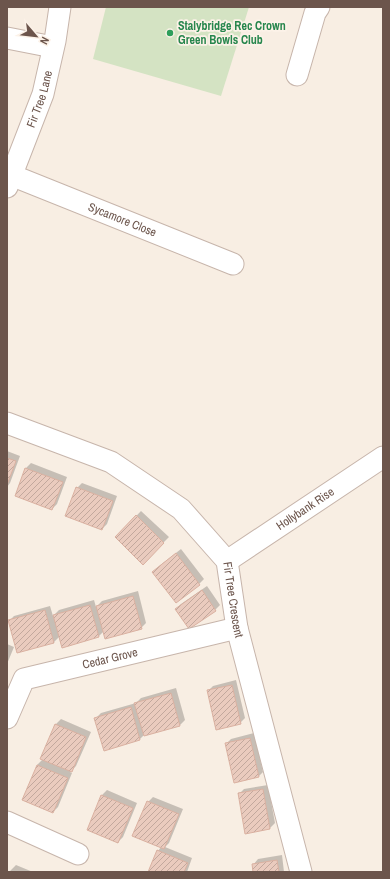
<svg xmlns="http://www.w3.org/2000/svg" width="390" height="879" viewBox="0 0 390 879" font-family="'Archivo Narrow',sans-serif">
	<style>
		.pitch { fill: #d4e3c3 }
		.shadow { fill: #0003 }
		.building { fill: url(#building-hatch); stroke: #dab1a1 }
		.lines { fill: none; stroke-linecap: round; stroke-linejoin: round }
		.minor-casing { stroke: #c7b5ab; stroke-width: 23 }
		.minor { stroke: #fff; stroke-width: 21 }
		.leisure-dot { fill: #2e9e5b; stroke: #fcf2e8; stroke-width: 1.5 }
		.labels { text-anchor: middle; stroke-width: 3.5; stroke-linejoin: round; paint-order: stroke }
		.leisure-label { font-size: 12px; font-weight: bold; fill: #27864d; stroke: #fcf2e8; text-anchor: start }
		.street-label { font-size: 12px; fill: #6c554c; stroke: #fcf2e8 }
	</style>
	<defs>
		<pattern id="building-hatch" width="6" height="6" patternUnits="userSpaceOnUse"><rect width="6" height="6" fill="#eacbbe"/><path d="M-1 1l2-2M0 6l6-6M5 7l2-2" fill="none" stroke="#c2a89d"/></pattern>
	</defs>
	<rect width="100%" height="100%" fill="#f8eee3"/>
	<path class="pitch" d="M106 7H249L221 96 93 59Z"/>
	<path class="shadow" d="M7 451 20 456 10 483 7 487Z
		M31 463 67 477 57 504 52 509 16 496 26 468Z
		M82 483 117 496 107 524 102 529 77 488Z
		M141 511 169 537 143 563 116 537Z
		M181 549 204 579 199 584 176 602 153 572 158 567Z
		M207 586 220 605 215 610 176 609 181 604Z
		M138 591 146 623 141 628 104 631 98 637 60 636 54 642 18 652 9 621 14 616 50 606 53 616 59 610 94 600 96 607 102 601Z
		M7 644 14 647 7 664Z
		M236 680 245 718 240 723 208 691 213 686Z
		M176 688 185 720 180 725 144 735 140 739 104 749 96 718 101 713 136 703 141 698Z
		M61 719 91 732 76 766 70 772 72 773 58 807 53 812 37 765 43 759H42L56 724Z
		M254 733 263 772 258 777 226 744 231 739Z
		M268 785 275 823 270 828 239 794 244 789Z
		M107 790 137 803 123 837 118 842 88 830 102 795Z
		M153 797 183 809 169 843 165 847 192 858 187 872H149L158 851 161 847 148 802Z
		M282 855 284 872H254L253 865 258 859Z
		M16 865 33 872H9Z"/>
	<path class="building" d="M7 458 16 461 7 485Z
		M25 468 63 482 52 510 15 496Z
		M76 487 113 501 102 530 65 516Z
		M136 515 164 543 143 565 115 537Z
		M176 553 200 585 176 603 152 572Z
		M202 590 216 611 189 629 175 609Z
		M133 596 142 629 105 639 96 606Z
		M90 605 99 637 62 648 53 615Z
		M45 610 54 643 17 653 8 620Z
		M232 685 241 724 216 730 207 690Z
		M171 693 180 726 144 736 134 703Z
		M131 707 140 740 104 751 94 718Z
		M55 724 86 737 72 772 40 759Z
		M250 738 259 777 234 783 225 743Z
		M37 765 68 778 53 813 22 800Z
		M263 789 270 829 245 834 238 793Z
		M101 795 133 808 118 843 87 830Z
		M147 801 179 814 164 849 132 836Z
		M157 850 188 863 184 872H148Z
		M277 860 279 872H253L252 864Z"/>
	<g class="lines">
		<g class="minor-casing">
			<g id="minor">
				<path d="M7 38 53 47"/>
				<path d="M297 75 315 13 319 7"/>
				<path id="s1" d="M11 175 233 264"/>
				<path id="s2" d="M7 187 43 94 55 41 60 7"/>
				<path id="s3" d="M7 423 111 462 181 509 227 561 237 628 301 872"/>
				<path id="s4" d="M227 561 383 457"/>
				<path id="s5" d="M7 718 24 679 237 628"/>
				<path d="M7 822 78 854"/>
			</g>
		</g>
		<use href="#minor" class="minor"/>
	</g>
	<circle class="leisure-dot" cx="170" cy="33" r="4"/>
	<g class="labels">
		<g class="leisure-label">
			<text x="178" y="30">Stalybridge Rec Crown<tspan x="178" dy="14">Green Bowls Club</tspan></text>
		</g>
		<g class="street-label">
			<text dy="4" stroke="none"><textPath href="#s2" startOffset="94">Fir Tree Lane</textPath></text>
			<text dy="4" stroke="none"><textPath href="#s1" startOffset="120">Sycamore Close</textPath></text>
			<text dy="4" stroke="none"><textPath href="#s4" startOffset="94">Hollybank Rise</textPath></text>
			<text dy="4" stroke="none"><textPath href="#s3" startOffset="304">Fir Tree Crescent</textPath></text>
			<text dy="4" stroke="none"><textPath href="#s5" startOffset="131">Cedar Grove</textPath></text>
		</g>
	</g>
	<rect width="390" height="879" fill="none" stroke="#6c554c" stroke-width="16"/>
	<g transform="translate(36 36) rotate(118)" stroke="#fcf2e8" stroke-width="3" paint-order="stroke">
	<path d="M0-3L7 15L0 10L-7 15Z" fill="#6c554c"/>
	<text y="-6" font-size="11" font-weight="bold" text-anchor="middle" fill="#6c554c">N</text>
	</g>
</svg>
